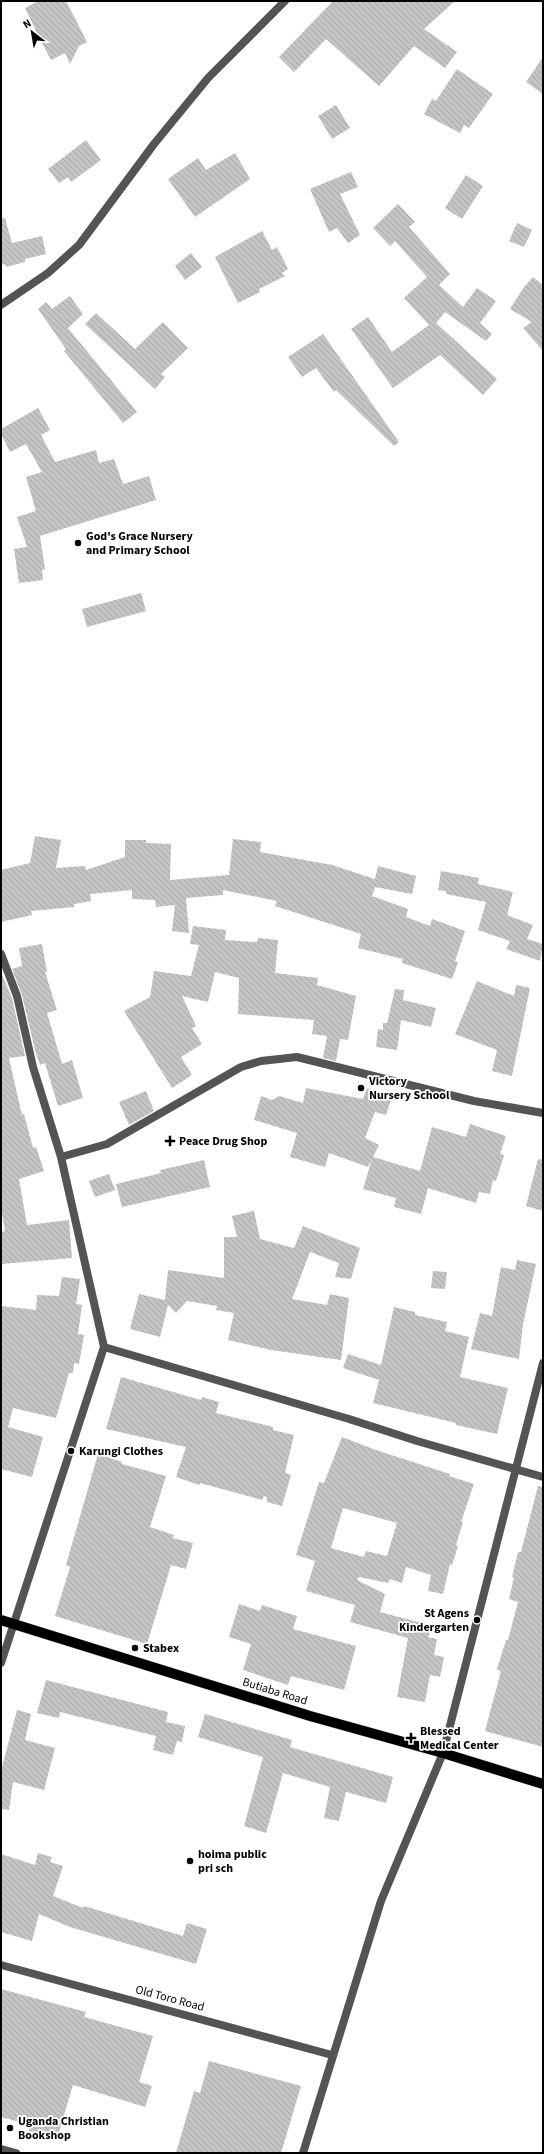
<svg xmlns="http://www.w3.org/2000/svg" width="544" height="2154" viewBox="0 0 544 2154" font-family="'Source Sans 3',sans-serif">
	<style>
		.building { fill: url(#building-back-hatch); fill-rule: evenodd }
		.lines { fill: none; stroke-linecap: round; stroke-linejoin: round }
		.primary-casing { stroke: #dbdbdb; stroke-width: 11 }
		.minor { stroke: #545454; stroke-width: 8 }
		.tertiary { stroke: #545454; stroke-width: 8 }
		.primary { stroke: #000; stroke-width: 10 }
		.poi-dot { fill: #000; stroke: #fff; stroke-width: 1.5 }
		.labels { text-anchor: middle; stroke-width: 3.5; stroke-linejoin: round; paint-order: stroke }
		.poi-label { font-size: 12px; font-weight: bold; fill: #000; stroke: #fff; text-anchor: start }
		.street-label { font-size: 12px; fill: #000; stroke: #fff }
	</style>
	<defs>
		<pattern id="building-back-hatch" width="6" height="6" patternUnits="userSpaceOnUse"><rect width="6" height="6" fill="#c4c4c4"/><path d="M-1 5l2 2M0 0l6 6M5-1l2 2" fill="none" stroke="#a7a7a7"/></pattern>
	</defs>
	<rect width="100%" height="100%" fill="#fff"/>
	<path class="building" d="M38 1H66L87 42 79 46 70 64 65 53 51 60 39 37 25 8Z
		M333 1H455L424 29 457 52 445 68 414 46 379 86 326 39 294 72 279 57Z
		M543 57V94L526 82Z
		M457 69 493 94 469 128 464 125 460 133 424 114 432 99 436 101Z
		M336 105 350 128 332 139 318 116Z
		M86 140 101 160 71 182 68 177 59 183 48 169Z
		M235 153 250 179 195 217 168 179 198 158 206 170Z
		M351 172 358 187 340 194 360 235 348 243 337 228 329 232 310 189Z
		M466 175 483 186 462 219 445 208Z
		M398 204 415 222 409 227 450 274 439 285 463 307 477 288 496 301 480 323 492 334 486 341 445 312 436 323 497 379 483 395 440 355 393 388 351 329 368 317 392 352 429 325 404 298 427 277 395 241 390 246 373 228Z
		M5 218 12 243 42 236 46 254 25 259V262L6 267 5 264 1 265V219Z
		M517 223 532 230 524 247 509 241Z
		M262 231 272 250 277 247 288 269 282 273 285 276 259 289 260 292 238 303 215 257Z
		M191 253 202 267 185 280 175 266Z
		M533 277 543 285V351L523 328 532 322 510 309 524 287Z
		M70 296 83 314 68 328 137 412 123 423 64 351 66 349 38 309 46 302 52 309Z
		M96 313 135 349 163 322 188 348 161 374 165 377 155 389 85 324Z
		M323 334 399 442 394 446 336 390 334 392 316 368 302 377 288 357Z
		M38 408 50 430 41 435 55 462 96 450 99 463 114 459 123 484 149 476 156 500 40 536 45 569 42 570 43 580 19 583 14 549 27 547 17 517 36 511 26 477 42 472 26 444 10 452 1 434V429Z
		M141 593 146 611 87 627 82 609Z
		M35 836 61 840 56 868 85 866 86 870 125 857V840H146V843L171 844 170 880 229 875 233 839 261 842 260 852 332 865 375 879 378 866 416 876 412 894 375 887 372 896 408 909 406 917 430 926 432 919 465 931 455 961 458 962 452 979 402 963 403 959 358 948 361 934 275 906 277 901 223 890V895L186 898 189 933 172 931 175 905 156 907 155 900 132 899V890L90 894 91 901 74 904V907L31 911 32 915 1 922V870L30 863Z
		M441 871 479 878 478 884 513 892 507 915 533 925 527 939 543 944 540 961 506 949 510 941 478 930 486 902 446 894V891L438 890Z
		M193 926 226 930 225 940 257 942 258 938 278 940 275 973 318 978 317 985 356 996 348 1040 340 1039 336 1061 323 1058 327 1036 312 1034 314 1020 238 1014 239 978 215 972 208 1002 182 996 196 1026 192 1028 202 1044 181 1057 192 1075 172 1088 124 1011 150 997 154 971 191 976 199 945 190 944Z
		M42 944 47 972H45L57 1010 47 1013 62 1064 72 1060 83 1098 58 1106 45 1063 40 1065 36 1054 22 995 12 969 22 966 19 948Z
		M1 972 12 998 25 1056 9 1058 18 1098 22 1115 24 1114 33 1148 36 1147 44 1171 19 1179 27 1225 69 1220 72 1258 1 1264V1232L5 1231 1 1207Z
		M477 981 514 996 516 985 530 988 512 1076 492 1071 497 1050 455 1034Z
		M395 989 404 990 403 1000 436 1008 431 1027 401 1020 397 1050 376 1047 378 1029 383 1030V1023H387Z
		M306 1088 363 1099 367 1088 392 1097 386 1115 375 1112 365 1138 379 1145 373 1157 420 1171 432 1127 466 1137 470 1124 506 1136 500 1154 504 1155 496 1181 493 1180 490 1194 479 1192 476 1203 428 1188 421 1214 394 1207 396 1198 363 1189 372 1159 368 1167 329 1153 325 1167 290 1157 297 1133 254 1120 261 1096 272 1100 279 1096 303 1103Z
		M146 1091 154 1111 129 1125 119 1102Z
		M538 1159 543 1160V1211L526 1206Z
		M204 1160 210 1187 122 1207 116 1184 161 1173 160 1170Z
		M109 1174 115 1190 95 1197 89 1181Z
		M254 1211 260 1239 294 1248 303 1226 360 1248 351 1279 335 1277 339 1263 310 1252 292 1299 327 1305 330 1294 349 1298 341 1360 271 1350 228 1340 234 1313 216 1310 217 1306 187 1301 176 1313 168 1305 160 1337 130 1329 139 1294 165 1300 168 1270 224 1278V1237H237L232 1216Z
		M517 1260 536 1264 523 1324 519 1359 471 1349 480 1313 492 1316 501 1267 515 1270Z
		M433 1271 447 1272 445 1289 431 1288Z
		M62 1277 80 1279 76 1304 82 1305 78 1334 84 1335 79 1364 74 1363 73 1373H69L56 1418 13 1408 8 1427 43 1437 32 1477 1 1469V1306L36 1310 37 1295 59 1296Z
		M394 1307 415 1312V1315L447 1322 445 1331 469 1337 460 1377 508 1388 497 1434 456 1425V1423L373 1403 379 1380 343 1368 348 1354 381 1365Z
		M121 1377 201 1400 202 1397 219 1402 216 1413 273 1427V1430L294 1435 285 1473 291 1475 282 1506 267 1502V1497L264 1496 262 1500 200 1483 199 1485 176 1477 186 1447 106 1429Z
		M342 1437 376 1450 450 1474 449 1476 474 1484 461 1522H463L456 1545 458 1546 452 1565 450 1564 443 1594 428 1591 431 1575 406 1567 402 1583 390 1579 388 1583 359 1577 357 1580 385 1594 380 1612 433 1626 428 1637 437 1639 434 1655 444 1657 440 1677 430 1675 425 1702 397 1697 408 1638 350 1622 355 1605 306 1591 315 1561 296 1555 319 1482 324 1483ZM343 1508 397 1523 387 1556 366 1551 364 1557 331 1548Z
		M98 1454 122 1462V1464L166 1476 150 1527 174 1535 173 1538 193 1543 186 1569 171 1565 147 1644 55 1616 70 1567 66 1565Z
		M538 1486 543 1487V1747L485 1731 501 1671 497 1669 506 1640H508L518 1602 509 1599 514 1577H512L518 1552H521Z
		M239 1604 260 1611 262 1605 297 1616 293 1629 356 1646 344 1690 291 1676 288 1685 243 1670 251 1644 229 1637Z
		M46 1680 168 1712 166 1722 185 1726 182 1742 177 1741 173 1755 153 1750 156 1736 60 1712 59 1718 37 1713Z
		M17 1710 31 1714 25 1740 55 1748 44 1790 13 1782 9 1810 1 1809V1771Z
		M205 1714 292 1740 290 1747 393 1777 386 1803 346 1792 339 1821 324 1818 330 1787 283 1773 266 1833 244 1826 263 1757 198 1737Z
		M38 1853 52 1857 50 1862 63 1866 53 1896 83 1908 84 1906 183 1936 187 1923 207 1929 196 1964 70 1927 39 1914 32 1941 1 1932V1854L35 1865Z
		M1 1989 86 2012 84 2017 153 2036 139 2082 152 2086 145 2107 73 2085 57 2139 29 2131 31 2125 1 2117Z
		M209 2061 301 2086 281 2153H176L194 2091 200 2093Z"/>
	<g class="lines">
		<g class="primary-casing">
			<path id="primary" d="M1 1620 310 1716 443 1753 543 1784"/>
		</g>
		<path class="minor" d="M1 305 48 273 79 245 154 144 208 78 285 1
			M1 954 17 996 33 1067 61 1157 104 1347 1 1663
			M61 1157 107 1144 241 1067 261 1061 297 1057 474 1101 543 1113
			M104 1347 349 1419 417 1441 543 1477
			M1 1965 332 2055
			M303 2153 381 1901 443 1753 543 1363"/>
		<path class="tertiary" d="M1 2149 16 2153"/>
		<use href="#primary" class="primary"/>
	</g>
	<g class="poi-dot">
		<circle cx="78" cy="543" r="4"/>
		<circle cx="361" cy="1088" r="4"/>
		<path d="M168 1135h4v4h4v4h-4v4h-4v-4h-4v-4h4z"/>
		<circle cx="71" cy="1451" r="4"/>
		<circle cx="477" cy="1620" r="4"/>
		<circle cx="135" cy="1648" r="4"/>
		<path d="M409 1732h4v4h4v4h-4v4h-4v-4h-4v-4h4z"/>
		<circle cx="190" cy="1861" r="4"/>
		<circle cx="10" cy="2128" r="4"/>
	</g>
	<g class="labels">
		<g class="poi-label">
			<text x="86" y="540">God's Grace Nursery<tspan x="86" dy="14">and Primary School</tspan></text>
			<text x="369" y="1085">Victory<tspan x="369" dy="14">Nursery School</tspan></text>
			<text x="179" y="1145">Peace Drug Shop</text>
			<text x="79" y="1455">Karungi Clothes</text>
			<text x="469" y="1617" text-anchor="end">St Agens<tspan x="469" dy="14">Kindergarten</tspan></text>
			<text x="143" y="1652">Stabex</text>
			<text x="420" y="1735">Blessed<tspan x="420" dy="14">Medical Center</tspan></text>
			<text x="198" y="1858">hoima public<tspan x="198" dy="14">pri sch</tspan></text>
			<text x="18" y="2125">Uganda Christian<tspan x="18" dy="14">Bookshop</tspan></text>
		</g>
		<g class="street-label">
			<text transform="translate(275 1691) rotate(17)" y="4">Butiaba Road</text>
			<text transform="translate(170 1998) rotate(15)" y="4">Old Toro Road</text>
		</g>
	</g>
	<rect width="544" height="2154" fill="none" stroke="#000000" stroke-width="4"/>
	<g transform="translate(32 32) rotate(329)" stroke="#ffffff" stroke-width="3" paint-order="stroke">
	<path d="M0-3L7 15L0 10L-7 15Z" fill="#000000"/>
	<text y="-6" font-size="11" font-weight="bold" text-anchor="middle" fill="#000000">N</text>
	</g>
</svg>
